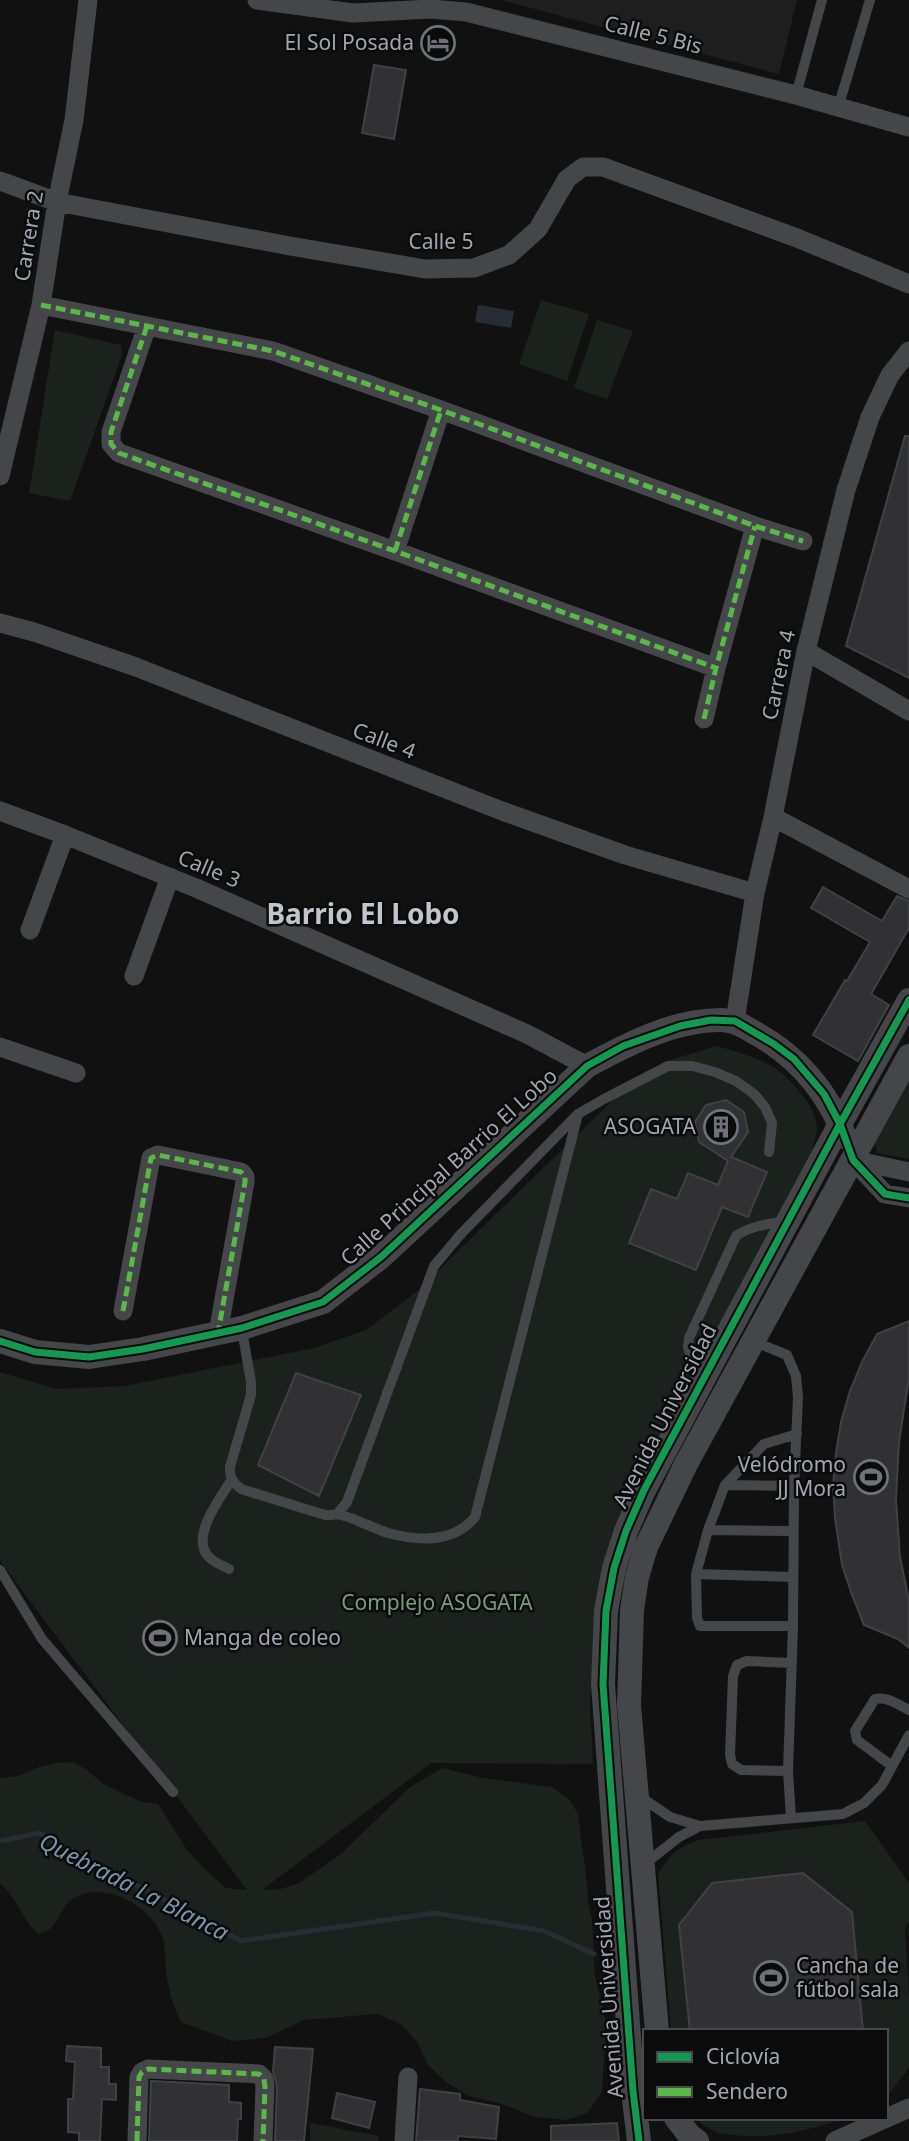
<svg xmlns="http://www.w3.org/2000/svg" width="909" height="2141" viewBox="0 0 909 2141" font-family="'Noto Sans',sans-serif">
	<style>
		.built { fill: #1e1e1f }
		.green { fill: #1b211c; fill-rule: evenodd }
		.water { fill: #272d34 }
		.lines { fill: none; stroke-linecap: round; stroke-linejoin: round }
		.stream { stroke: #272d34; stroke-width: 5 }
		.building { fill: #313133; stroke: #404144; stroke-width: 2 }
		.service { stroke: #454649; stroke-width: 10 }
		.minor { stroke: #454649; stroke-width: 19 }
		.tertiary { stroke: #454649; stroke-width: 24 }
		.quiet { stroke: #58b947; stroke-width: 5; stroke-dasharray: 10 5; stroke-linecap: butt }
		.cycleway-casing { stroke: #0b0b0c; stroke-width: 11 }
		.cycleway { stroke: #139951; stroke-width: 7 }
		.labels { text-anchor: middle; stroke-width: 5; stroke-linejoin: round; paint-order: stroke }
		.street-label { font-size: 21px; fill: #a2a6b2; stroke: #0b0b0c }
		.poi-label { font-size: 21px; fill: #a2a6b2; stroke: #0b0b0c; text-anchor: end }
		.park-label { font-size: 21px; fill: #799d7c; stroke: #0b0b0c }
		.water-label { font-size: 23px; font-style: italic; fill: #7994ad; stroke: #0b0b0c }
		.district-label { font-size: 28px; font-weight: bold; fill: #c2c5ce; stroke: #0b0b0c }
	</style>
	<rect width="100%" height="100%" fill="#111"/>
	<path class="built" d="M500 0H797L779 74Z"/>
	<path class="green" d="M541 300 589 314 567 381 519 364Z
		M597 320 633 331 607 399 574 388Z
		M55 330 121 345 122 355 70 501 29 493Z
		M717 1046C737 1052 761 1058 778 1070 792 1080 818 1110 817 1128 816 1149 802 1170 792 1188L595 1619 590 1704 593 1764 431 1763 262 1890 281 1889 299 1883 341 1854 409 1788 442 1768 483 1778 552 1787 570 1800 578 1814 587 1884 588 1903 592 1919 595 1975 606 2024 602 2092 587 2113 567 2120 535 2117 502 2104 469 2096 447 2083 428 2065 417 2042 402 2025 378 2014 304 2020 266 2038 232 2041 181 2022C173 2005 168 1990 166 1971 165 1960 166 1944 161 1934 148 1905 106 1881 76 1897 63 1903 61 1917 53 1926 50 1930 44 1932 39 1934 22 1921 18 1898 0 1884V1778L18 1776 39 1767 58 1763 74 1762 87 1770 103 1784 142 1802 158 1804 187 1850 208 1872 226 1888 247 1890 0 1561V1372L56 1389 124 1386 314 1348 366 1330 415 1293 616 1097 670 1060ZM726 1101 744 1112 748 1132 737 1149 717 1153 699 1142 695 1122 706 1105ZM767 1172 748 1217 722 1207 696 1270 629 1243 651 1189 677 1199 688 1173 718 1185ZM296 1373 361 1395 319 1496 259 1464Z
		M909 1076V1159L877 1153 874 1139Z
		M865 1821 909 1883V1921L905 1930 909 1996V2068L886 2097V2031H671L658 1874C671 1854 675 1848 699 1840Z
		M696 2118H845C803 2133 763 2141 719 2133 710 2129 702 2126 696 2118Z
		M310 2123 379 2136 378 2141H310Z"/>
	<path class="water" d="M478 305 514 311 511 328 475 322Z"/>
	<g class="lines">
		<path class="stream" d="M0 1841 39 1833 241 1941 435 1913 544 1931 594 1954"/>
	</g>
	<path class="building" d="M374 65 406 70 394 139 362 133Z
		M905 436H909V678L846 646Z
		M823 887 882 921 897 896 909 901V928L871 994 889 1005 858 1061 813 1035 845 980 847 981 870 942 811 908Z
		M726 1100 744 1112 748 1132 731 1157 767 1172 748 1217 722 1207 696 1270 629 1243 651 1189 677 1199 688 1173 718 1185 728 1161 699 1142 695 1122 706 1105Z
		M909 1321V1378L899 1442 896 1499 900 1557 909 1601V1648L898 1639 864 1625 852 1595 842 1565 835 1518 833 1485 836 1453 841 1422 850 1391 862 1362 877 1334Z
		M296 1373 361 1395 319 1496 258 1465Z
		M803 1873 852 1912 863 2031H690L679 1925 712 1883Z
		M67 2046 101 2048V2067H109V2084H116V2100L102 2099 100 2141H79V2133L68 2132V2099H73L75 2062 66 2061Z
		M275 2047 313 2049 304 2141H275L277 2087 273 2071Z
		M151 2081 229 2085V2102L241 2103V2119H238L237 2141H149Z
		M420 2089 460 2094V2100L499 2107 496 2139 458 2136V2141H416Z
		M337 2093 375 2102 369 2128 332 2118Z
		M617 2123 619 2141H551V2126Z"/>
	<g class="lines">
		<path class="service" d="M796 95 822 0
			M838 108 870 0
			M242 1330 251 1382V1395L230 1467C229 1477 233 1483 241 1489L325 1515C331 1516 336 1513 341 1515 357 1519 372 1528 388 1533 418 1541 454 1543 475 1517L578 1114
			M755 1342 787 1355 796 1376 798 1397 794 1486 793 1626 788 1771 791 1818
			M697 1383 688 1346 689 1338 736 1236C751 1226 766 1224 783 1222
			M725 1485 794 1486
			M338 1513 347 1502 434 1266 460 1235 578 1114 604 1099 668 1066H692L715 1072 736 1081 754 1094 765 1107 772 1123 769 1152
			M708 1530 793 1531
			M229 1569C223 1566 215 1563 210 1558 188 1539 221 1497 232 1479
			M0 1570 42 1639 173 1792
			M696 1574 793 1577
			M793 1626H700L697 1618 696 1574 708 1530 725 1485 764 1444 797 1434
			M892 1766 857 1740 855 1731 875 1699C887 1696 899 1705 909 1710
			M788 1771 741 1770 732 1764 730 1755 733 1676 737 1665 747 1661 792 1663
			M642 1798 670 1817 700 1826 843 1814 864 1803 882 1785 909 1735
			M646 1863 679 1837 700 1826"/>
		<path class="minor" d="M257 0 353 13 431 9 466 12 796 95 909 127
			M0 181 57 202 290 246 425 269 474 268 509 255 538 229 567 179 583 167H603L797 238 909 284
			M41 305 273 351 441 410 755 526 803 541
			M147 326 111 432V444L119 453 395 551 716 668
			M0 476 41 305 57 202 74 120 88 0
			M395 551 441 410
			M0 623 34 632 136 667 502 811 625 855 755 893
			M806 651 909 711
			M704 719 716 668 755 526
			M0 811 65 835 196 888 527 1034 587 1066
			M773 817 909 889
			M30 930 65 835
			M134 976 170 877
			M735 1021 755 893 773 817 806 651 846 490 870 417 890 375 909 351
			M0 1047 76 1073
			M853 1160 885 1194 909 1198
			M853 1160 909 1172
			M123 1311 151 1158 158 1155 241 1172 245 1177V1182L218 1333
			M137 2141 139 2077 142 2072 148 2069 259 2074 264 2079 265 2087 263 2141
			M404 2141 408 2077
			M835 2141 909 2108"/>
		<path class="tertiary" d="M0 1341 35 1352 89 1357 143 1349 242 1328 323 1302 381 1257 587 1066C628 1044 675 1019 723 1020 736 1021 745 1027 757 1034 798 1057 828 1093 845 1137
			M657 2031 629 1705 632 1610 637 1577 646 1547 686 1464 909 1056
			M676 2118 690 2136 697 2141
			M639 2141 633 2091 603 1684 606 1611 614 1568 626 1531 644 1490 840 1124 909 1000"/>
		<path class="quiet" d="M41 305 273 351 441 410 755 526 803 541
			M147 326 111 432V444L119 453 395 551 716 668
			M395 551 441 410
			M704 719 716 668 755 526
			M123 1311 151 1158 158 1155 241 1172 245 1177V1182L218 1333
			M137 2141 139 2077 142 2072 148 2069 259 2074 264 2079 265 2087 263 2141"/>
		<g class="cycleway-casing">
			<path id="cycleway" d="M0 1341 35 1352 89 1357 143 1349 242 1328 323 1302 381 1257 587 1066 623 1046 680 1026 711 1020 735 1021 774 1044 794 1059 824 1094 840 1124 853 1160 885 1194 909 1198
				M639 2141 633 2091 603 1684 606 1611 614 1568 626 1531 644 1490 840 1124 909 1000"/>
		</g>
		<use href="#cycleway" class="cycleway"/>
	</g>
	<defs>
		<g id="hotel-ring" transform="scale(1.75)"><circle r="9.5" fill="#0b0b0c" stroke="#6f727a" stroke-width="1.5"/><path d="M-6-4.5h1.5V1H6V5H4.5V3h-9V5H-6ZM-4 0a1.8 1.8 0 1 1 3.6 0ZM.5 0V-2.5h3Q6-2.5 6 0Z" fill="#6f727a"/></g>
		<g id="building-ring" transform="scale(1.75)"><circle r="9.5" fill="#0b0b0c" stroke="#6f727a" stroke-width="1.5"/><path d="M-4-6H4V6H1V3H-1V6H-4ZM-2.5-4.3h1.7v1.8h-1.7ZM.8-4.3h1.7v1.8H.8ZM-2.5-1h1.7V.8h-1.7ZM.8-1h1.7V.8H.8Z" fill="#6f727a"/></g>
		<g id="stadium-ring" transform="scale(1.75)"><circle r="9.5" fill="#0b0b0c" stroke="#6f727a" stroke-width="1.5"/><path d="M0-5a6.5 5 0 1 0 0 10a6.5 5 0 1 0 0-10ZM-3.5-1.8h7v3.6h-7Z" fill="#6f727a"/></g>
	</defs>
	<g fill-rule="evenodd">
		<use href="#hotel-ring" x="438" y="43"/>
		<use href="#building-ring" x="721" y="1127"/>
		<use href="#stadium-ring" x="871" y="1477"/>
		<use href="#stadium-ring" x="160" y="1638"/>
		<use href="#stadium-ring" x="771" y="1978"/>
	</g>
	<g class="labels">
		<g class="street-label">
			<text transform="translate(653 35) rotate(14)" y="7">Calle 5 Bis</text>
			<text transform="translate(29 236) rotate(-81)" y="7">Carrera 2</text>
			<text x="441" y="249">Calle 5</text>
			<text transform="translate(779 675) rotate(-78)" y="7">Carrera 4</text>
			<text transform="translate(384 741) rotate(21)" y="7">Calle 4</text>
			<text transform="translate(209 869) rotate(23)" y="7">Calle 3</text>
			<text transform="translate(449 1167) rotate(-42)" y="7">Calle Principal Barrio El Lobo</text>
			<text transform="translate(665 1416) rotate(-63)" y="7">Avenida Universidad</text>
			<text transform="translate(609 1997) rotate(-94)" y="7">Avenida Universidad</text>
		</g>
		<g class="poi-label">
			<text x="414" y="50">El Sol Posada</text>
			<text x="696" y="1134">ASOGATA</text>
			<text x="846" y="1472">Velódromo<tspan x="846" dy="24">JJ Mora</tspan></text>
			<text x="184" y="1645" text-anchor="start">Manga de coleo</text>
			<text x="796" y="1973" text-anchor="start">Cancha de<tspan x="796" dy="24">fútbol sala</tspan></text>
		</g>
		<g class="park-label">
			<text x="437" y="1610">Complejo ASOGATA</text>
		</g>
		<g class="water-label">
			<text transform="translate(134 1887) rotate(27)" y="8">Quebrada La Blanca</text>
		</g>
		<g class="district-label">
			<text x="363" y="924">Barrio El Lobo</text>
		</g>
	</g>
	<rect x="643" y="2029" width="245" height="91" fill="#0b0b0c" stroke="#47494e" stroke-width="2"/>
	<rect x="657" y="2052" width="35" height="10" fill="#139951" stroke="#47494e" stroke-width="2"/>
	<text x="706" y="2064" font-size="21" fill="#a2a6b2">Ciclovía</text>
	<rect x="657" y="2087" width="35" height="10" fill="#58b947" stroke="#47494e" stroke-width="2"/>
	<text x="706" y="2099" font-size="21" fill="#a2a6b2">Sendero</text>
</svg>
